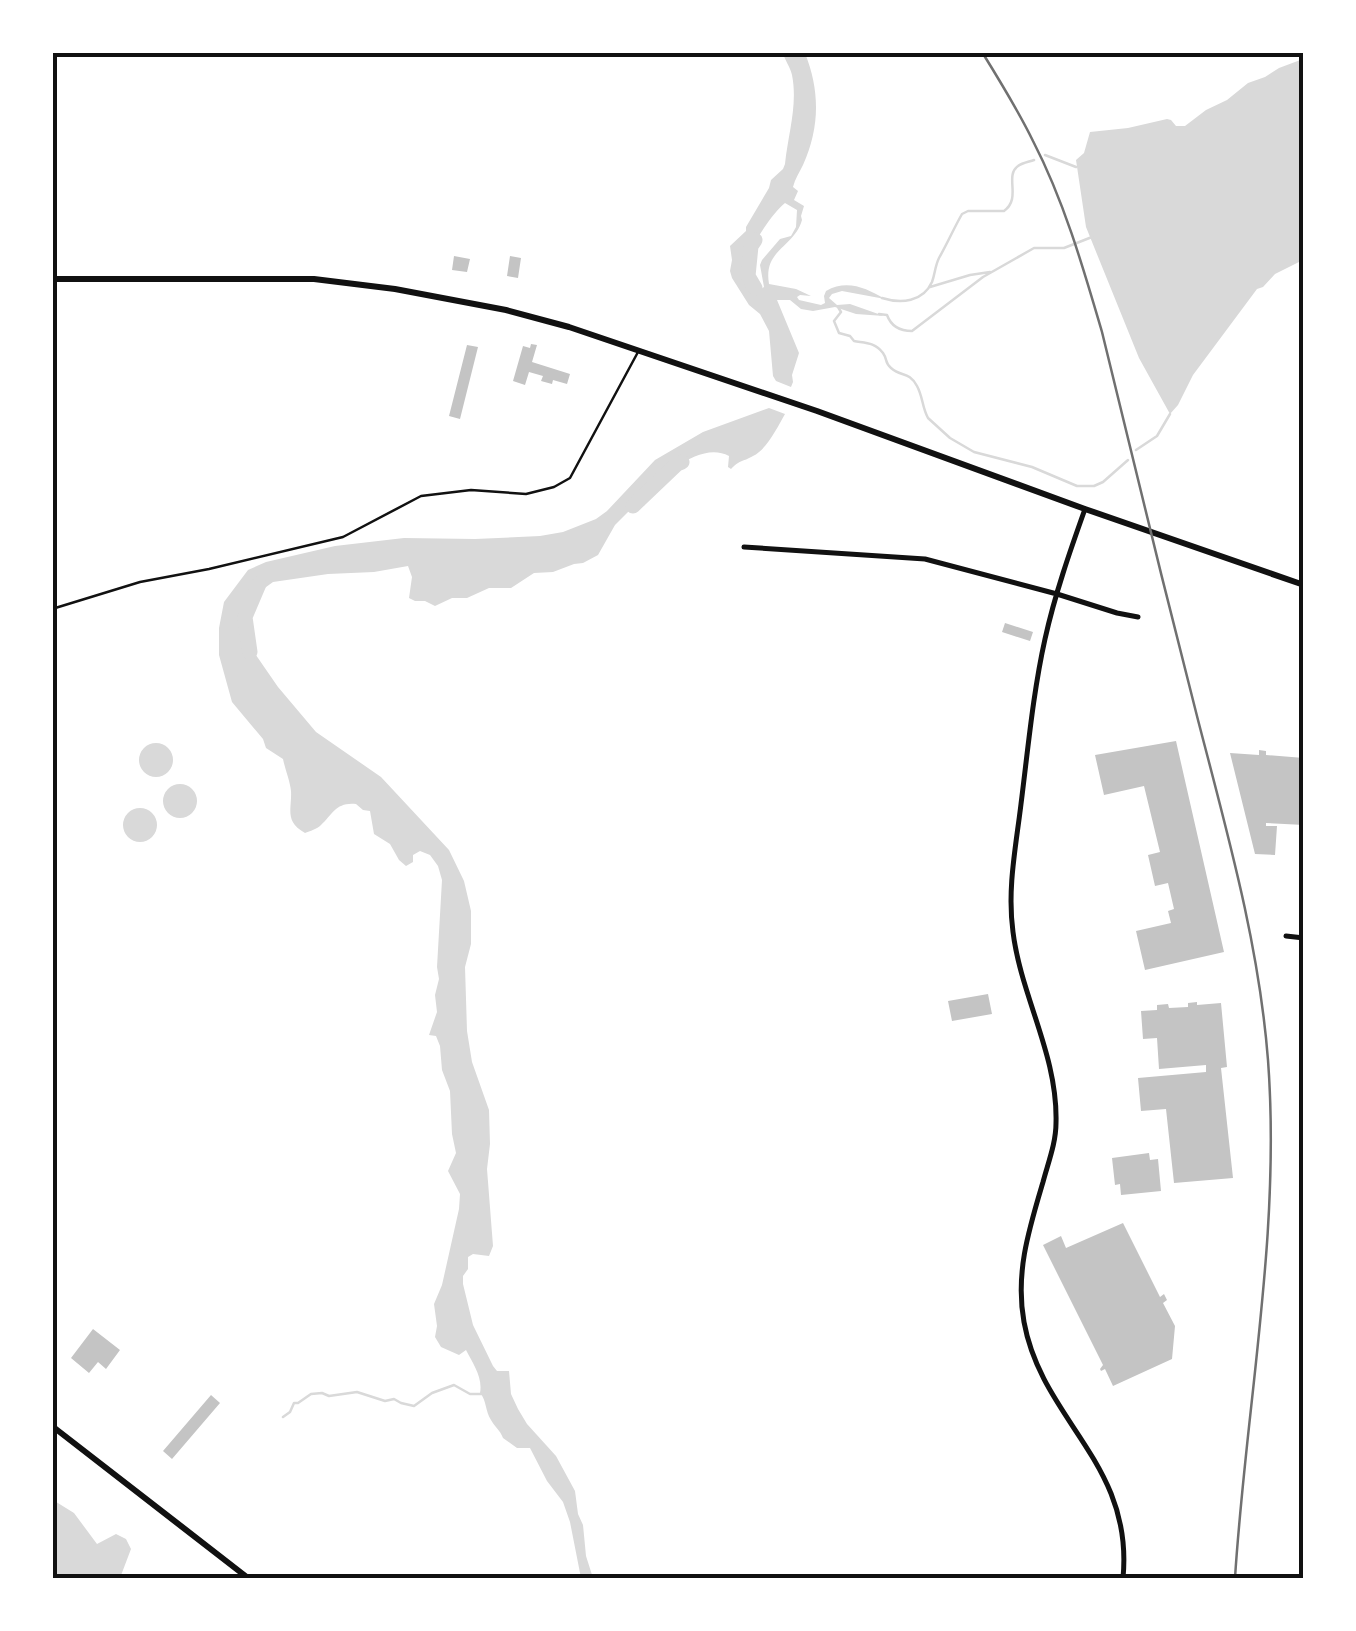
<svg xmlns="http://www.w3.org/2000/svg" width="1356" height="1631" viewBox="0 0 1356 1631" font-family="Inter,sans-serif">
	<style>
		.water { fill: #d9d9d9; fill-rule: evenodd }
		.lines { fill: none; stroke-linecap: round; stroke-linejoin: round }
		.stream { stroke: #d9d9d9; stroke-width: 2.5 }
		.river { stroke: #d9d9d9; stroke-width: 15 }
		.building { fill: #c4c4c4 }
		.service { stroke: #111; stroke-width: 2.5 }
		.minor { stroke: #111; stroke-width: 5 }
		.secondary { stroke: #111; stroke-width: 6 }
		.rail { stroke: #707070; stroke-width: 2.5 }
		.neatline { fill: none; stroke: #111; stroke-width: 4 }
	</style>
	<rect width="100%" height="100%" fill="#fff"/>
	<path class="water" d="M783 53H805C820 91 820 127 803 165 799 173 795 179 793 187L798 191 794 200 804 206 801 216 802 220C794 248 763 249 769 284L796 289 811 296 800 295 797 297 799 300 821 305 825 303 824 296 826 291C847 279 866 288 885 299L842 291 832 294 829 298 837 305 850 304 884 316 856 314 835 307 813 311 801 309 790 300H777L799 353 792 375 793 382 791 387 776 381 773 376 769 331 760 314 749 305 732 278 730 271 732 260 730 246 746 231V227L769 188 771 180 783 169 785 164C788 134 798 105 792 75 790 66 785 61 783 53ZM785 203 797 210 796 227 791 236 780 239 762 260 760 265 764 287 761 289C754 284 748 278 747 269 745 252 773 212 785 203Z
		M1303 59V260L1275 274 1263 287 1257 289 1193 375 1178 405 1170 414 1139 358 1086 227 1076 160 1084 153 1090 132 1128 128 1167 119 1171 120 1176 126H1185L1206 110 1227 100 1248 83 1265 77 1279 68Z
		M769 408 785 414C777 428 767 449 753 456 743 462 741 459 731 469L728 467 729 456C701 441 664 475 645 494V505L632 508 615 525 598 555 583 563 574 564 553 572 534 573 511 588H489L467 598H452L435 606 425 601H415L409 598 412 577 408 566 374 572 328 574 273 582 255 595 247 608 244 622 251 648 278 687 316 732 381 777 449 850 464 881 471 911V944L465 967 467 1031 472 1062 489 1110 490 1144 487 1169 493 1246 489 1256 473 1254 468 1257V1269L463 1276V1284L473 1325 493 1366 497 1371H509L511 1394 518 1409 527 1424 556 1456 575 1491 578 1514 583 1525 586 1556 593 1578H581L570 1522 563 1502 547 1481 530 1448H517L503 1438C500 1430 495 1427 491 1420 485 1411 487 1401 480 1393 483 1377 473 1364 466 1350L459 1355 441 1347 435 1337 437 1326 434 1304 442 1285 459 1209 460 1194 448 1171 456 1153 452 1134 450 1091 442 1070 440 1046 436 1036 429 1035 437 1012 435 995 439 979 437 967 442 880 438 866 430 855 420 851 413 855V862L406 866 399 860 390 844 374 834 370 811 363 810 356 804C336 802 333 814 321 825 317 829 310 831 305 833 284 821 292 809 291 791 290 781 285 769 283 759L266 748 263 739 232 702 219 655V628L224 602 248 570 266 562 335 546 404 538 475 539 540 536 563 532 596 519 607 511 655 460 703 432Z
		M139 760a17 17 0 1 1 34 0a17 17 0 1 1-34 0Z
		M163 801a17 17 0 1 1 34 0a17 17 0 1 1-34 0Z
		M123 825a17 17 0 1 1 34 0a17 17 0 1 1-34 0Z
		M53 1500 74 1513 97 1544 116 1534 126 1539 131 1549 120 1578 111 1575 107 1578H53Z"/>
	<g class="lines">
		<path class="stream" d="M1045 155 1076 167
			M930 287 970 275 990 272
			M882 298C901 304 923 302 932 282 935 274 935 266 939 258 947 244 954 228 962 214L968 211H1004C1022 198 1004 176 1018 166 1022 163 1028 162 1034 160
			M838 307 841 312 834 321 839 333 850 336 854 341C865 343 875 342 883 353 888 360 884 362 891 368 901 377 909 371 917 386 923 397 922 407 928 418L950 438 974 452 1032 467 1077 486H1094L1103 482 1128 460
			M879 314 887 315C891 326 900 331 912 331L983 277 1034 248H1064L1092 237
			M1136 450 1157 436 1170 414
			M283 1417 290 1412 294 1403H298L311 1394 322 1393 329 1396 357 1392 385 1401 394 1399 401 1403 414 1406 432 1393 454 1385 470 1394H481"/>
		<path class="river" d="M755 240 751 246 748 276 755 288
			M633 506 677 464 682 462
			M250 652 245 617 259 584"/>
	</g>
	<path class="building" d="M454 256 470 259 467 272 452 270Z
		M510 256 521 258 518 278 507 276Z
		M531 344 537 345 532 362 570 374 567 384 553 380 552 384 541 381 543 376 529 372 525 385 513 381 523 346 530 348Z
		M467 345 478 347 460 419 449 416Z
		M1005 623 1033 632 1030 641 1002 632Z
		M1176 741 1224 952 1145 970 1136 931 1171 923 1168 911 1174 909 1168 883 1155 886 1148 855 1160 852 1144 786 1104 795 1095 755Z
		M1259 750 1266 751V755L1304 758V825L1266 823V826H1277L1275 855 1255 854 1230 753 1259 755Z
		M988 994 992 1014 952 1021 948 1001Z
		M1197 1002V1005L1221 1003 1227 1067 1221 1068 1233 1178 1174 1183 1166 1109 1141 1111 1138 1078 1206 1072V1065L1159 1069 1157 1038 1143 1039 1141 1011 1157 1010V1005L1168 1004 1169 1008 1188 1007V1003Z
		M1149 1153 1150 1160 1158 1159 1161 1191 1121 1195 1120 1184 1115 1185 1112 1158Z
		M1123 1223 1160 1297 1164 1294 1167 1300 1163 1303 1175 1326 1172 1359 1113 1386 1105 1369 1101 1371 1100 1369 1103 1365 1043 1245 1061 1236 1066 1248Z
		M93 1329 120 1350 106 1369 98 1362 89 1373 71 1358Z
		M211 1395 220 1403 172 1459 163 1451Z"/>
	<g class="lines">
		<path class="service" d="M52 609 140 582 209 569 343 537 421 496 471 490 526 494 554 487 570 478 638 352
			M1304 725V744"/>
		<path class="minor" d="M1085 509C1070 551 1055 594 1045 639 1033 693 1028 749 1021 804 1016 846 1007 889 1013 932 1021 997 1058 1055 1056 1123 1056 1143 1048 1163 1043 1182 1029 1229 1015 1273 1024 1322 1042 1421 1134 1463 1123 1578
			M744 547 925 559 1057 594 1117 613 1138 617
			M1286 936 1304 938"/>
		<path class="secondary" d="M52 279H314L395 289 506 310 569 327 817 411 1085 509 1304 585
			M52 1426 248 1578"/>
		<path class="rail" d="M982 52C1000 81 1018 110 1033 141 1064 201 1083 267 1102 332 1133 461 1165 591 1198 720 1227 832 1259 944 1268 1060 1281 1234 1246 1405 1235 1578"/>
	</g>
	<rect width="1356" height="1631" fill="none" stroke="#ffffff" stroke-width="110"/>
	<rect x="55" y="55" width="1246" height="1521" class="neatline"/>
</svg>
